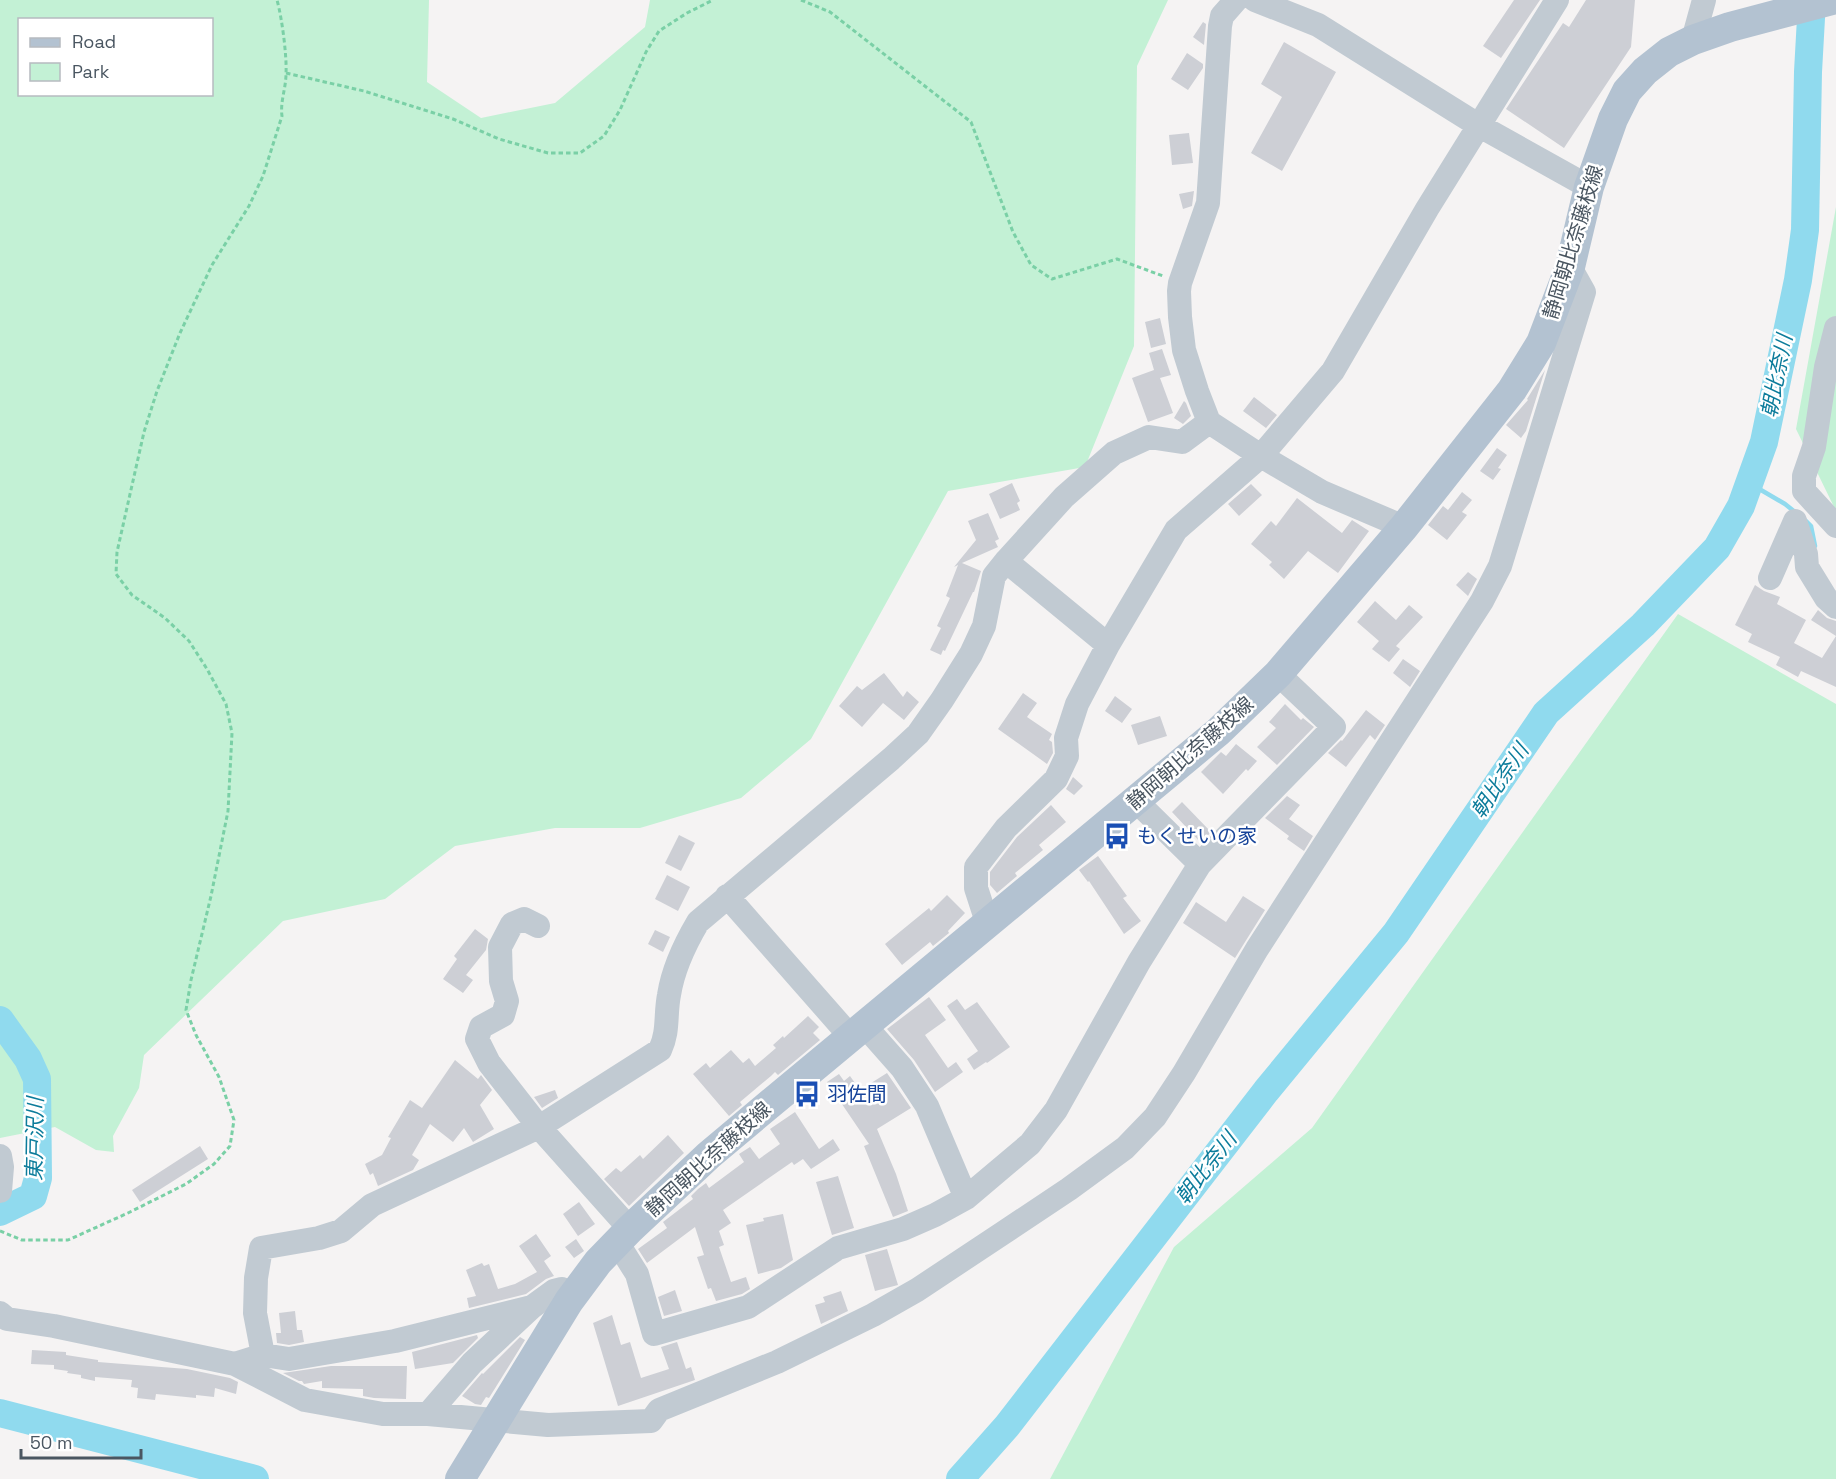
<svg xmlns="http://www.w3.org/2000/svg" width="1836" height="1479" viewBox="0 0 1836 1479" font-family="'Space Grotesk','Noto Sans JP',sans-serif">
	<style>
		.green { fill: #c3f1d5; fill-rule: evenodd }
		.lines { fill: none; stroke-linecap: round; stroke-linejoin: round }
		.stream { stroke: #90daee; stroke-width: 4.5 }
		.river { stroke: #90daee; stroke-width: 28 }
		.building { fill: #cdcfd5 }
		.path { stroke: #7ad0a6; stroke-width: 3; stroke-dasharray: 4.5 3; stroke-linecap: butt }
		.minor { stroke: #c1cad2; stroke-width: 24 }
		.major { stroke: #b3c2d1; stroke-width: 30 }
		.labels { text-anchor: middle; stroke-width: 5; stroke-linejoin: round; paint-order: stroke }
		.street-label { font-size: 20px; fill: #4a5661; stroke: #fff }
		.transit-label { font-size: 20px; fill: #164399; stroke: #fff; text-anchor: start }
		.water-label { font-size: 21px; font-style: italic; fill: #0c7c9b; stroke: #fff }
	</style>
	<rect width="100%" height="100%" fill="#f5f3f3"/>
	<path class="green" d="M0 0H429L427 82 481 118 555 103 645 27 650 0H1168L1137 66 1134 346 1085 467 948 491 811 739 741 798 640 828H555L455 846 385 899 283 921 144 1055 139 1088 113 1136 114 1152 96 1150 55 1127 0 1138ZM20 20H212V94H20Z
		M1836 207V511L1796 429Z
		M1678 614 1836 704V1479H1050L1174 1247 1312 1128Z"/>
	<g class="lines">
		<path class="stream" d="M1752 476 1761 490 1785 504 1795 512
			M1806 521 1811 526 1815 546"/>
		<path class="river" d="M0 1020 28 1059 37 1079 38 1178 33 1196 0 1212
			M0 1413 255 1479
			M960 1479 1007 1426 1266 1091 1396 933 1546 713 1643 625 1717 548 1741 506 1764 442 1798 280 1805 230 1808 72 1812 0"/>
	</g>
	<path class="building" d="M1514 0H1540L1501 58 1483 46Z
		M1586 0H1635L1631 47 1564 148 1506 109 1563 23 1569 27Z
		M1203 22 1206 24 1204 45 1193 37Z
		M1284 42 1336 72 1282 171 1251 153 1282 97 1261 84Z
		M1187 53 1203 64V68L1188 90 1171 79Z
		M1189 133 1193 163 1172 165 1169 135Z
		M1194 191 1192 206 1183 209 1179 194Z
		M1160 318 1166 344 1151 348 1145 322Z
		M1162 349 1171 375 1160 378 1173 413 1148 422 1132 378 1154 370 1149 353Z
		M1545 370 1526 431 1521 438 1506 425 1528 400 1527 399Z
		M1254 397 1277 415 1266 428 1243 411Z
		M1184 401 1186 403 1191 416 1183 424 1174 418Z
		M1497 448 1507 455 1498 468 1501 469 1493 480 1480 471Z
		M1012 483 1020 501 1017 503 1020 510 1000 519 989 494Z
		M1251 484 1262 495 1239 516 1228 504Z
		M1462 492 1472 500 1462 512 1467 515 1447 540 1428 525 1443 506 1448 510Z
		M1297 498 1342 533 1352 520 1369 531 1338 573 1308 551 1284 579 1269 565 1272 562 1251 544 1271 521 1276 526Z
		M988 513 999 539 995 541 998 547 962 563 981 571 974 592H973L945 651 943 650 941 655 930 650 941 628 937 626 950 598 946 596 958 565 954 567 976 540 968 521Z
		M1468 572 1477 579 1468 596 1456 585Z
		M1755 585 1764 591 1780 597 1777 604 1806 620 1794 643 1822 658 1836 636 1811 620 1818 610 1827 618 1836 621V687L1801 671 1798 677 1776 665 1780 657 1748 642 1752 634 1735 625Z
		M1375 601 1396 620 1409 605 1423 617 1396 646 1400 649 1389 662 1372 649 1379 641 1357 622Z
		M1403 659 1420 671 1410 687 1393 673Z
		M884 673 903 697 907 691 919 702 904 720 883 703 862 727 839 706 857 686 862 690Z
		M1023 693 1037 703 1027 717 1052 734 1049 740 1052 742 1053 753 1047 764 998 729Z
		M1115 696 1132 709 1122 723 1105 711Z
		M1285 704 1301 720 1303 718 1314 727 1277 765 1257 747 1276 728 1269 722Z
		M1366 710 1385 725 1375 740 1370 735 1346 767 1328 753 1341 740 1342 741Z
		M1160 716 1167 736 1138 745 1131 725Z
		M1236 744 1257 761 1248 771 1246 769 1223 794 1201 772 1221 752 1226 756Z
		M1073 777 1083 786 1074 795 1066 789Z
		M1287 796 1300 805 1289 819 1313 836 1304 851 1287 839 1289 836 1265 818Z
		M1182 802 1211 832 1201 843 1172 812Z
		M1051 805 1066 822 1039 845 1043 850 1015 873 1017 876 997 893 990 885V872L1017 837Z
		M679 835 695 843 681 871 665 863Z
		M1098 856 1127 896 1123 898 1141 921 1124 934 1089 881 1088 882 1079 870Z
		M667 875 690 887 678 911 655 899Z
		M947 895 965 913 948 931 949 933 933 946 930 942 902 965 885 944 929 908 931 911Z
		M1243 896 1265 910 1235 958 1183 923 1196 902 1226 922Z
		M475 929 488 939 486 950 466 975 473 980 463 993 443 979 457 959 454 956Z
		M655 930 670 937 663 952 648 944Z
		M929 997 946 1020 925 1035 948 1068 956 1062 963 1072 935 1092 914 1060 887 1029Z
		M957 999 965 1010 977 1002 1010 1047 987 1063 986 1062 974 1070 967 1059 978 1051 947 1006Z
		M808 1016 819 1027 813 1033 820 1040 778 1075 775 1072 771 1076 740 1102 742 1105 729 1116 693 1074 706 1063 710 1068 731 1050 743 1063 749 1058 755 1066 776 1048 773 1045 783 1036 784 1038Z
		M455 1060 478 1079 481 1075 492 1090 480 1105 494 1129 473 1142 464 1128 453 1142 430 1124 412 1155 419 1160 413 1170 378 1186 373 1173 370 1175 365 1164 382 1155 391 1138 388 1137 410 1100 422 1108Z
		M887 1073 911 1108 877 1129 896 1174 908 1211 893 1217 864 1146 869 1144 827 1082 839 1074 844 1081 850 1076 860 1090Z
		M555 1090 558 1098 542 1108 534 1097Z
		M795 1112 819 1149 833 1139 840 1150 811 1169 803 1159 794 1165 792 1162 723 1210 731 1223 719 1231 724 1245 719 1247 731 1282 746 1277 750 1289 742 1294 716 1301 711 1288 708 1289 697 1257 704 1255 695 1227 647 1263 638 1249 667 1228 663 1222 693 1199 691 1196 698 1189 706 1183 709 1188 744 1162 739 1154 750 1147 759 1159 780 1144 770 1129Z
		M668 1135 684 1153 629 1206 604 1179 616 1168 621 1172 640 1155 643 1159Z
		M200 1146 208 1159 140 1202 132 1190Z
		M838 1176 854 1228 832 1235 816 1182Z
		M579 1202 595 1224 578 1236 563 1214Z
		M783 1214 793 1260 781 1268 758 1274 746 1225 764 1221 763 1218Z
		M536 1234 551 1256 544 1261 554 1276 546 1279 526 1294 469 1308 467 1298 476 1296 466 1270 482 1263 484 1266 489 1264 498 1289 515 1284 537 1272 519 1246Z
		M576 1239 584 1251 574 1258 565 1247Z
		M887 1249 898 1285 875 1291 865 1255Z
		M675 1290 682 1311 664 1316 658 1297Z
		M841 1291 848 1311 821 1324 815 1305 825 1302 823 1297Z
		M295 1311 297 1330H302L304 1342 289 1345 277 1343 276 1333H281L279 1313Z
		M612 1315 621 1345 630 1342 641 1378 669 1369 661 1347 677 1342 686 1369 691 1367 695 1380 618 1406 593 1323Z
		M477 1335 478 1338 453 1363 415 1369 412 1352Z
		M520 1337 525 1340 489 1398 486 1397 481 1405 475 1404 462 1396 482 1373 483 1374Z
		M32 1350 66 1352V1355L98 1360V1362L187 1369 230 1378 238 1382 236 1394 215 1388 214 1397 196 1395V1398L156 1394 155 1400 137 1398 138 1388 131 1387 132 1380 95 1377V1381L81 1378V1375L67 1373 68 1371 54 1369V1365L31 1364Z
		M331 1366H407L406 1399 374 1398 363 1396V1389L322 1388V1381L304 1384 302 1381H299L283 1373Z"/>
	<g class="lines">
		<path class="path" d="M801 0 830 12 971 122 1013 232 1031 265 1052 279 1117 259 1163 276
			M286 73 364 91 453 119 499 139 548 153H580L604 136 620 110 646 52 659 31 687 13 713 0
			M0 1231 22 1240H68L128 1213 186 1184 214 1164 230 1146 234 1120 219 1077 196 1035 186 1010 191 980 211 896 228 811 232 733 226 704 207 669 189 641 165 618 132 595 116 574 117 552 144 432 157 391 180 333 212 265 249 206 263 176 282 116C280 102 286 88 286 74 287 56 282 18 277 0"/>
		<path class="minor" d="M1236 0 1222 16 1220 26 1208 203 1180 283 1179 291 1180 317 1184 350 1197 391 1209 422 1261 456 1322 492 1404 527
			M1255 0 1318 25 1478 125 1589 187
			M1693 40 1704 0
			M1836 328 1826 367 1814 447 1804 476V491L1836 526
			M1006 561 1108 645
			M1770 578 1795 521 1806 554 1807 567 1826 598 1836 607
			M1136 801 1200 864
			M727 896 850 1036
			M988 925 976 888V867L1006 828 1056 779 1067 756 1066 738 1077 704 1108 645 1176 530 1261 456 1333 371 1427 209 1557 0
			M538 926 524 919 512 924 500 947 501 981 507 1001 503 1015 481 1027 477 1039 489 1063 539 1127 630 1229
			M864 1025 902 1068 927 1106 966 1198
			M0 1156 2 1167 0 1191
			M617 1242 637 1274 654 1334 748 1307 838 1248 903 1229 935 1215 966 1198 1030 1144 1056 1110 1139 962 1200 864 1334 727 1278 674
			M0 1313 7 1319 54 1326 235 1364 305 1400 383 1414H428L548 1425 651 1421 659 1410 777 1362 873 1315 917 1290 1003 1233 1069 1189 1125 1148 1155 1117 1184 1073 1257 949 1482 601 1500 566 1584 292 1570 267
			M263 1355 289 1359 395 1341 532 1307
			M235 1364 263 1355 255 1313 256 1278 261 1248 319 1238 341 1231 372 1205 539 1127 660 1050C669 1031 665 1015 669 995 673 969 685 944 698 922L891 759 918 734 942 700 971 654 984 626 994 576 1006 561 1064 497 1114 453 1149 437 1182 442 1209 422
			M428 1414 472 1363 532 1307 554 1291 562 1289 569 1301"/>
		<path class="major" d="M460 1479 569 1301 598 1262 630 1229 709 1155 765 1108 1218 732 1278 674 1404 527 1512 390 1541 343 1570 267 1589 187 1613 119 1627 91 1645 71 1669 52 1693 40 1730 27 1832 0"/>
	</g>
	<defs>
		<g id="bus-bare" transform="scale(2.07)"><path d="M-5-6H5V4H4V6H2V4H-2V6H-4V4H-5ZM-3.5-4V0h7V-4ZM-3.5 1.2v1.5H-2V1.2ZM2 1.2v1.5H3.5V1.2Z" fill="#1a4fb4" stroke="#fff" stroke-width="2.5" paint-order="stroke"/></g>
	</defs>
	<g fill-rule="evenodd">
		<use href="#bus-bare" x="1117" y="836"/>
		<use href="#bus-bare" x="807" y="1094"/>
	</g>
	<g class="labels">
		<g class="street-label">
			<text transform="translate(1573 242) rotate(-73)" y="7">静岡朝比奈藤枝線</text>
			<text transform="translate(1190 753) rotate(-41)" y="7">静岡朝比奈藤枝線</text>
			<text transform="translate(708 1159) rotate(-42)" y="7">静岡朝比奈藤枝線</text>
		</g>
		<g class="transit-label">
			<text x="1137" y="843">もくせいの家</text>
			<text x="827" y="1101">羽佐間</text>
		</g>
		<g class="water-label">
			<text transform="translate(1777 376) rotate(-79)" y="7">朝比奈川</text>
			<text transform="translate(1500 781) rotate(-56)" y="7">朝比奈川</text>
			<text transform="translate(35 1139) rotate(-89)" y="7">東戸沢川</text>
			<text transform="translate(1206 1168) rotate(-52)" y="7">朝比奈川</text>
		</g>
	</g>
	<rect x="18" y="18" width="195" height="78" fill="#ffffff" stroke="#b7bbc0" stroke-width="1.5"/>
	<rect x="30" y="38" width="30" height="9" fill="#b3c2d1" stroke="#b7bbc0" stroke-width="1.5"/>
	<text x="72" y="48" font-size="18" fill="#4a5661">Road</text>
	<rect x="30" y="63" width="30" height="18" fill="#c3f1d5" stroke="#b7bbc0" stroke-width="1.5"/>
	<text x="72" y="78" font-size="18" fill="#4a5661">Park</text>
	<path d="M21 1449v9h120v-9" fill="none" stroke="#4a5661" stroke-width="3"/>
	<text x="30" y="1449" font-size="18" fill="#4a5661" stroke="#ffffff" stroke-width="4.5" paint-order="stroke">50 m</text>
</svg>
